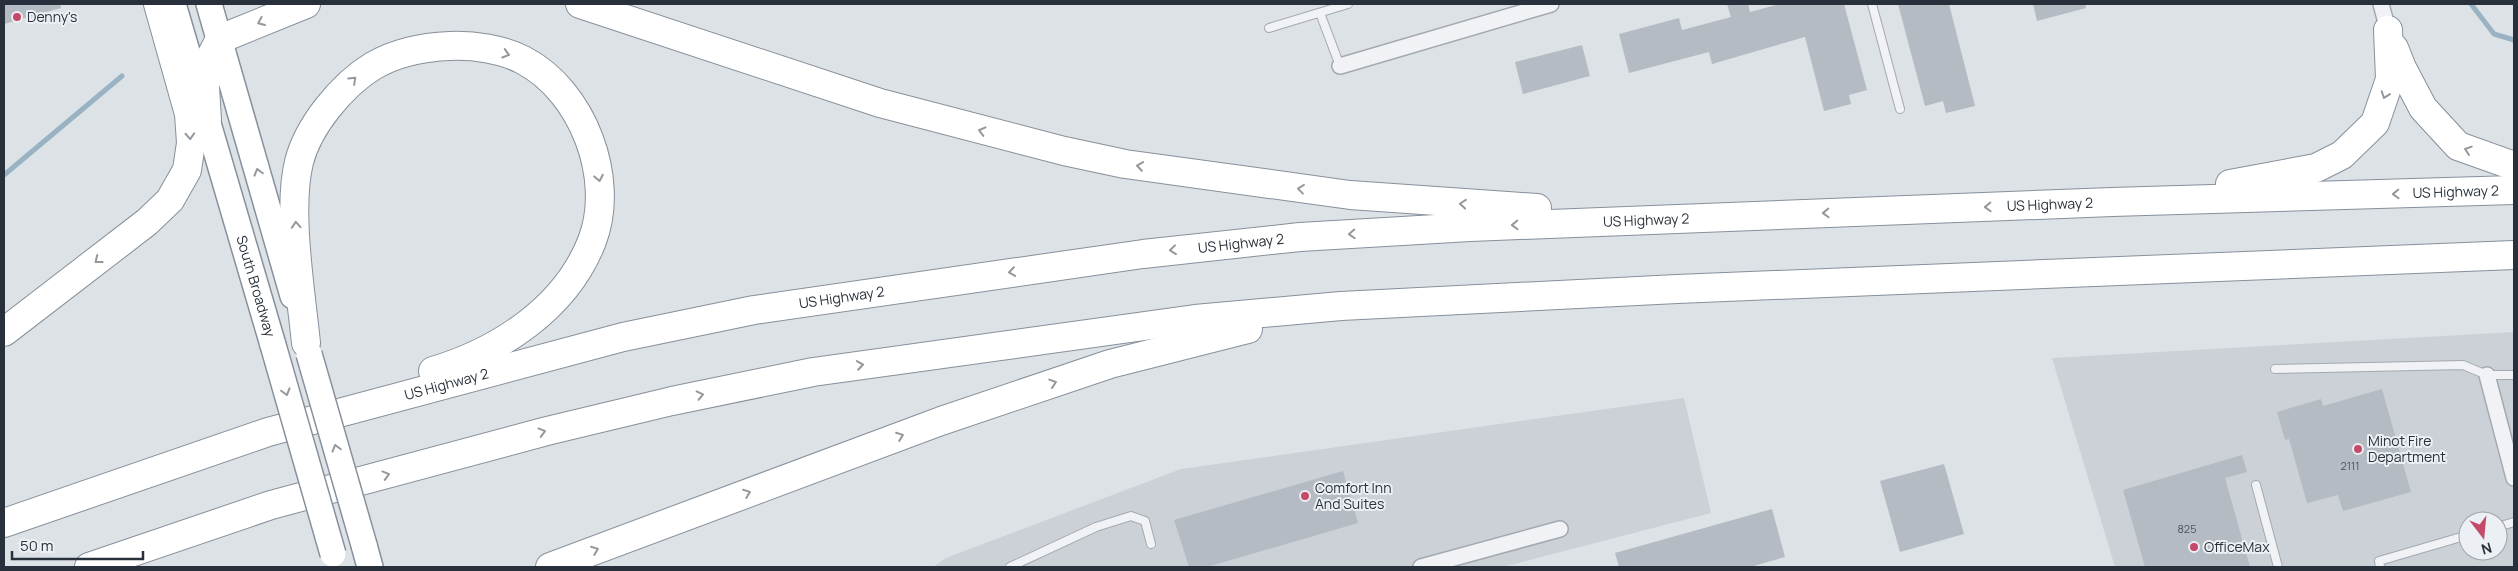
<svg xmlns="http://www.w3.org/2000/svg" width="2518" height="571" viewBox="0 0 2518 571" font-family="Manrope,sans-serif">
	<style>
		.built { fill: #cbd1d7; fill-rule: evenodd }
		.lines { fill: none; stroke-linecap: round; stroke-linejoin: round }
		.stream { stroke: #9ab3c4; stroke-width: 5 }
		.building { fill: #b5bbc2 }
		.service-casing { stroke: #a3a9af; stroke-width: 10 }
		.minor-casing { stroke: #a3a9af; stroke-width: 18 }
		.trunk-casing { stroke: #86909b; stroke-width: 28 }
		.motorway-casing { stroke: #86909b; stroke-width: 30 }
		.service { stroke: #f0f2f5; stroke-width: 8 }
		.minor { stroke: #f0f2f5; stroke-width: 15 }
		.trunk { stroke: #fff; stroke-width: 25 }
		.motorway { stroke: #fff; stroke-width: 28 }
		.trunk-bridge-casing { stroke: #86909b; stroke-width: 28; stroke-linecap: butt }
		.trunk-bridge { stroke: #fff; stroke-width: 25 }
		.oneway { stroke: #94989d }
		.poi-dot { fill: #c34a69; stroke: #ecf0f4; stroke-width: 2 }
		.labels { text-anchor: middle; stroke-width: 4; stroke-linejoin: round; paint-order: stroke }
		.number-label { font-size: 11px; fill: #4b545d }
		.poi-label { font-size: 14px; fill: #28313b; stroke: #ecf0f4; text-anchor: start }
		.street-label { font-size: 14px; fill: #28313b; stroke: #ecf0f4 }
	</style>
	<rect width="100%" height="100%" fill="#dde2e6"/>
	<path class="built" d="M2514 332V567H2115L2052 358ZM2468 521H2498V551H2468Z
		M1684 398 1711 513 1503 567H933L946 558 1181 469Z"/>
	<g class="lines">
		<path class="stream" d="M2471 4 2494 34 2514 40
			M4 175 122 76"/>
	</g>
	<path class="building" d="M4 4H60L61 8 4 24Z
		M1727 4H1748L1750 12 1780 4H1844L1867 90 1849 95 1851 104 1824 111 1805 37 1712 64 1709 52 1629 73 1619 34 1679 18 1682 30 1731 17Z
		M1898 4H1949L1975 106 1946 113 1943 101 1925 106Z
		M2033 4H2085L2086 8 2037 21Z
		M1582 45 1590 76 1523 94 1515 62Z
		M2382 389 2411 492 2343 511 2338 495 2307 503 2289 439 2285 440 2277 412 2321 399 2323 406Z
		M2242 455 2247 472 2225 478 2250 567H2145L2123 490Z
		M1944 464 1964 534 1900 552 1880 481Z
		M1343 471 1358 523 1207 567H1189L1174 520Z
		M1772 509 1785 557 1750 567H1619L1615 553Z"/>
	<g class="lines">
		<g class="service-casing">
			<path id="service" d="M1872 4 1900 109
				M1320 13 1340 66
				M1269 28 1348 4
				M2275 369 2463 365 2487 375H2514
				M2256 485 2278 567
				M2498 527 2514 522
				M1010 567 1096 527 1131 516 1145 521 1151 544
				M2380 567 2379 561 2468 535"/>
		</g>
		<g class="minor-casing">
			<path id="minor" d="M2381 4 2388 30
				M1340 66 1551 4
				M2487 375 2514 478
				M1421 567 1560 529"/>
		</g>
		<g class="trunk-casing">
			<g id="trunk">
				<path id="s1" d="M173 4 273 345"/>
				<path d="M209 4 293 296"/>
				<path d="M364 545 370 567"/>
			</g>
		</g>
		<g class="motorway-casing">
			<g id="motorway">
				<path d="M580 4 880 103 1064 151 1125 164 1350 195 1537 208"/>
				<path d="M2394 48 2402 68 2423 108 2458 146 2514 166"/>
				<path d="M207 120 205 87 208 62 220 39 306 4"/>
				<path d="M2230 184 2316 168 2342 155 2375 123 2390 79 2388 30"/>
				<path d="M4 332 147 222 170 200 187 170 191 143 189 114 158 4"/>
				<path d="M306 343C301 293 287 210 299 162 308 126 342 85 373 66 397 52 422 47 450 46 473 45 502 49 523 60 583 91 616 179 592 241 566 308 500 351 433 371"/>
				<path id="s2" d="M4 523 268 432 623 337 754 310 1143 254 1300 237 1470 227 2112 202 2514 190"/>
				<path d="M89 567 271 505 547 431 672 401 813 372 1195 319 1341 306 1677 289 2514 255"/>
				<path d="M550 567 941 421 1110 364 1248 329"/>
			</g>
		</g>
		<use href="#service" class="service"/>
		<use href="#minor" class="minor"/>
		<use href="#trunk" class="trunk"/>
		<use href="#motorway" class="motorway"/>
		<g class="trunk-bridge-casing">
			<path id="trunk-bridge" d="M273 345 333 554
				M309 354 364 545"/>
		</g>
		<use href="#trunk-bridge" class="trunk-bridge"/>
	</g>
	<defs><path id="oneway-chevron" d="M-2-3.5L2.5 0L-2 3.5" fill="none" stroke-width="1.6" stroke-linecap="round" stroke-linejoin="round" transform="scale(1.25)"/></defs>
	<g class="oneway">
		<use href="#oneway-chevron" transform="translate(261 22) rotate(157)"/>
		<use href="#oneway-chevron" transform="translate(506 54) rotate(16)"/>
		<use href="#oneway-chevron" transform="translate(353 80) rotate(-43)"/>
		<use href="#oneway-chevron" transform="translate(2385 95) rotate(109)"/>
		<use href="#oneway-chevron" transform="translate(982 131) rotate(-166)"/>
		<use href="#oneway-chevron" transform="translate(190 136) rotate(87)"/>
		<use href="#oneway-chevron" transform="translate(2468 150) rotate(-161)"/>
		<use href="#oneway-chevron" transform="translate(1140 166) rotate(-171)"/>
		<use href="#oneway-chevron" transform="translate(258 172) rotate(-106)"/>
		<use href="#oneway-chevron" transform="translate(599 178) rotate(79)"/>
		<use href="#oneway-chevron" transform="translate(1301 189) rotate(-173)"/>
		<use href="#oneway-chevron" transform="translate(2396 194) rotate(178)"/>
		<use href="#oneway-chevron" transform="translate(1463 204) rotate(-175)"/>
		<use href="#oneway-chevron" transform="translate(1988 207) rotate(178)"/>
		<use href="#oneway-chevron" transform="translate(1826 213) rotate(178)"/>
		<use href="#oneway-chevron" transform="translate(296 225) rotate(-94)"/>
		<use href="#oneway-chevron" transform="translate(1515 225) rotate(178)"/>
		<use href="#oneway-chevron" transform="translate(1352 234) rotate(177)"/>
		<use href="#oneway-chevron" transform="translate(1173 250) rotate(174)"/>
		<use href="#oneway-chevron" transform="translate(98 260) rotate(142)"/>
		<use href="#oneway-chevron" transform="translate(1012 272) rotate(172)"/>
		<use href="#oneway-chevron" transform="translate(860 365) rotate(-8)"/>
		<use href="#oneway-chevron" transform="translate(1053 383) rotate(-18)"/>
		<use href="#oneway-chevron" transform="translate(286 392) rotate(74)"/>
		<use href="#oneway-chevron" transform="translate(700 395) rotate(-13)"/>
		<use href="#oneway-chevron" transform="translate(542 432) rotate(-15)"/>
		<use href="#oneway-chevron" transform="translate(900 436) rotate(-21)"/>
		<use href="#oneway-chevron" transform="translate(336 448) rotate(-106)"/>
		<use href="#oneway-chevron" transform="translate(386 475) rotate(-15)"/>
		<use href="#oneway-chevron" transform="translate(747 493) rotate(-21)"/>
		<use href="#oneway-chevron" transform="translate(595 550) rotate(-21)"/>
	</g>
	<g class="poi-dot">
		<circle cx="17" cy="17" r="5"/>
		<circle cx="2358" cy="449" r="5"/>
		<circle cx="1305" cy="496" r="5"/>
		<circle cx="2194" cy="547" r="5"/>
	</g>
	<g class="labels">
		<g class="number-label">
			<text x="2350" y="470">2111</text>
			<text x="2187" y="533">825</text>
		</g>
		<g class="poi-label">
			<text x="27" y="22">Denny's</text>
			<text x="2368" y="446">Minot Fire<tspan x="2368" dy="16">Department</tspan></text>
			<text x="1315" y="493">Comfort Inn<tspan x="1315" dy="16">And Suites</tspan></text>
			<text x="2204" y="552">OfficeMax</text>
		</g>
		<g class="street-label">
			<text dy="5" stroke="none"><textPath href="#s2" startOffset="2488">US Highway 2</textPath></text>
			<text dy="5" stroke="none"><textPath href="#s2" startOffset="2082">US Highway 2</textPath></text>
			<text dy="5" stroke="none"><textPath href="#s2" startOffset="1678">US Highway 2</textPath></text>
			<text dy="5" stroke="none"><textPath href="#s2" startOffset="1272">US Highway 2</textPath></text>
			<text dy="5" stroke="none"><textPath href="#s1" startOffset="294">South Broadway</textPath></text>
			<text dy="5" stroke="none"><textPath href="#s2" startOffset="869">US Highway 2</textPath></text>
			<text dy="5" stroke="none"><textPath href="#s2" startOffset="464">US Highway 2</textPath></text>
		</g>
	</g>
	<rect width="2518" height="571" fill="none" stroke="#28313b" stroke-width="10"/>
	<g transform="translate(2483 536) rotate(164)"><circle r="24" fill="#ecf0f4" stroke="#9ea4aa"/>
	<path d="M0-4L9 19L0 12L-9 19Z" fill="#c34a69"/>
	<text y="-8" font-size="14" font-weight="bold" text-anchor="middle" fill="#28313b">N</text>
	</g>
	<path d="M12 551v8h131v-8" fill="none" stroke="#28313b" stroke-width="2.5"/>
	<text x="20" y="551" font-size="15" fill="#28313b" stroke="#ecf0f4" stroke-width="4" paint-order="stroke">50 m</text>
</svg>
